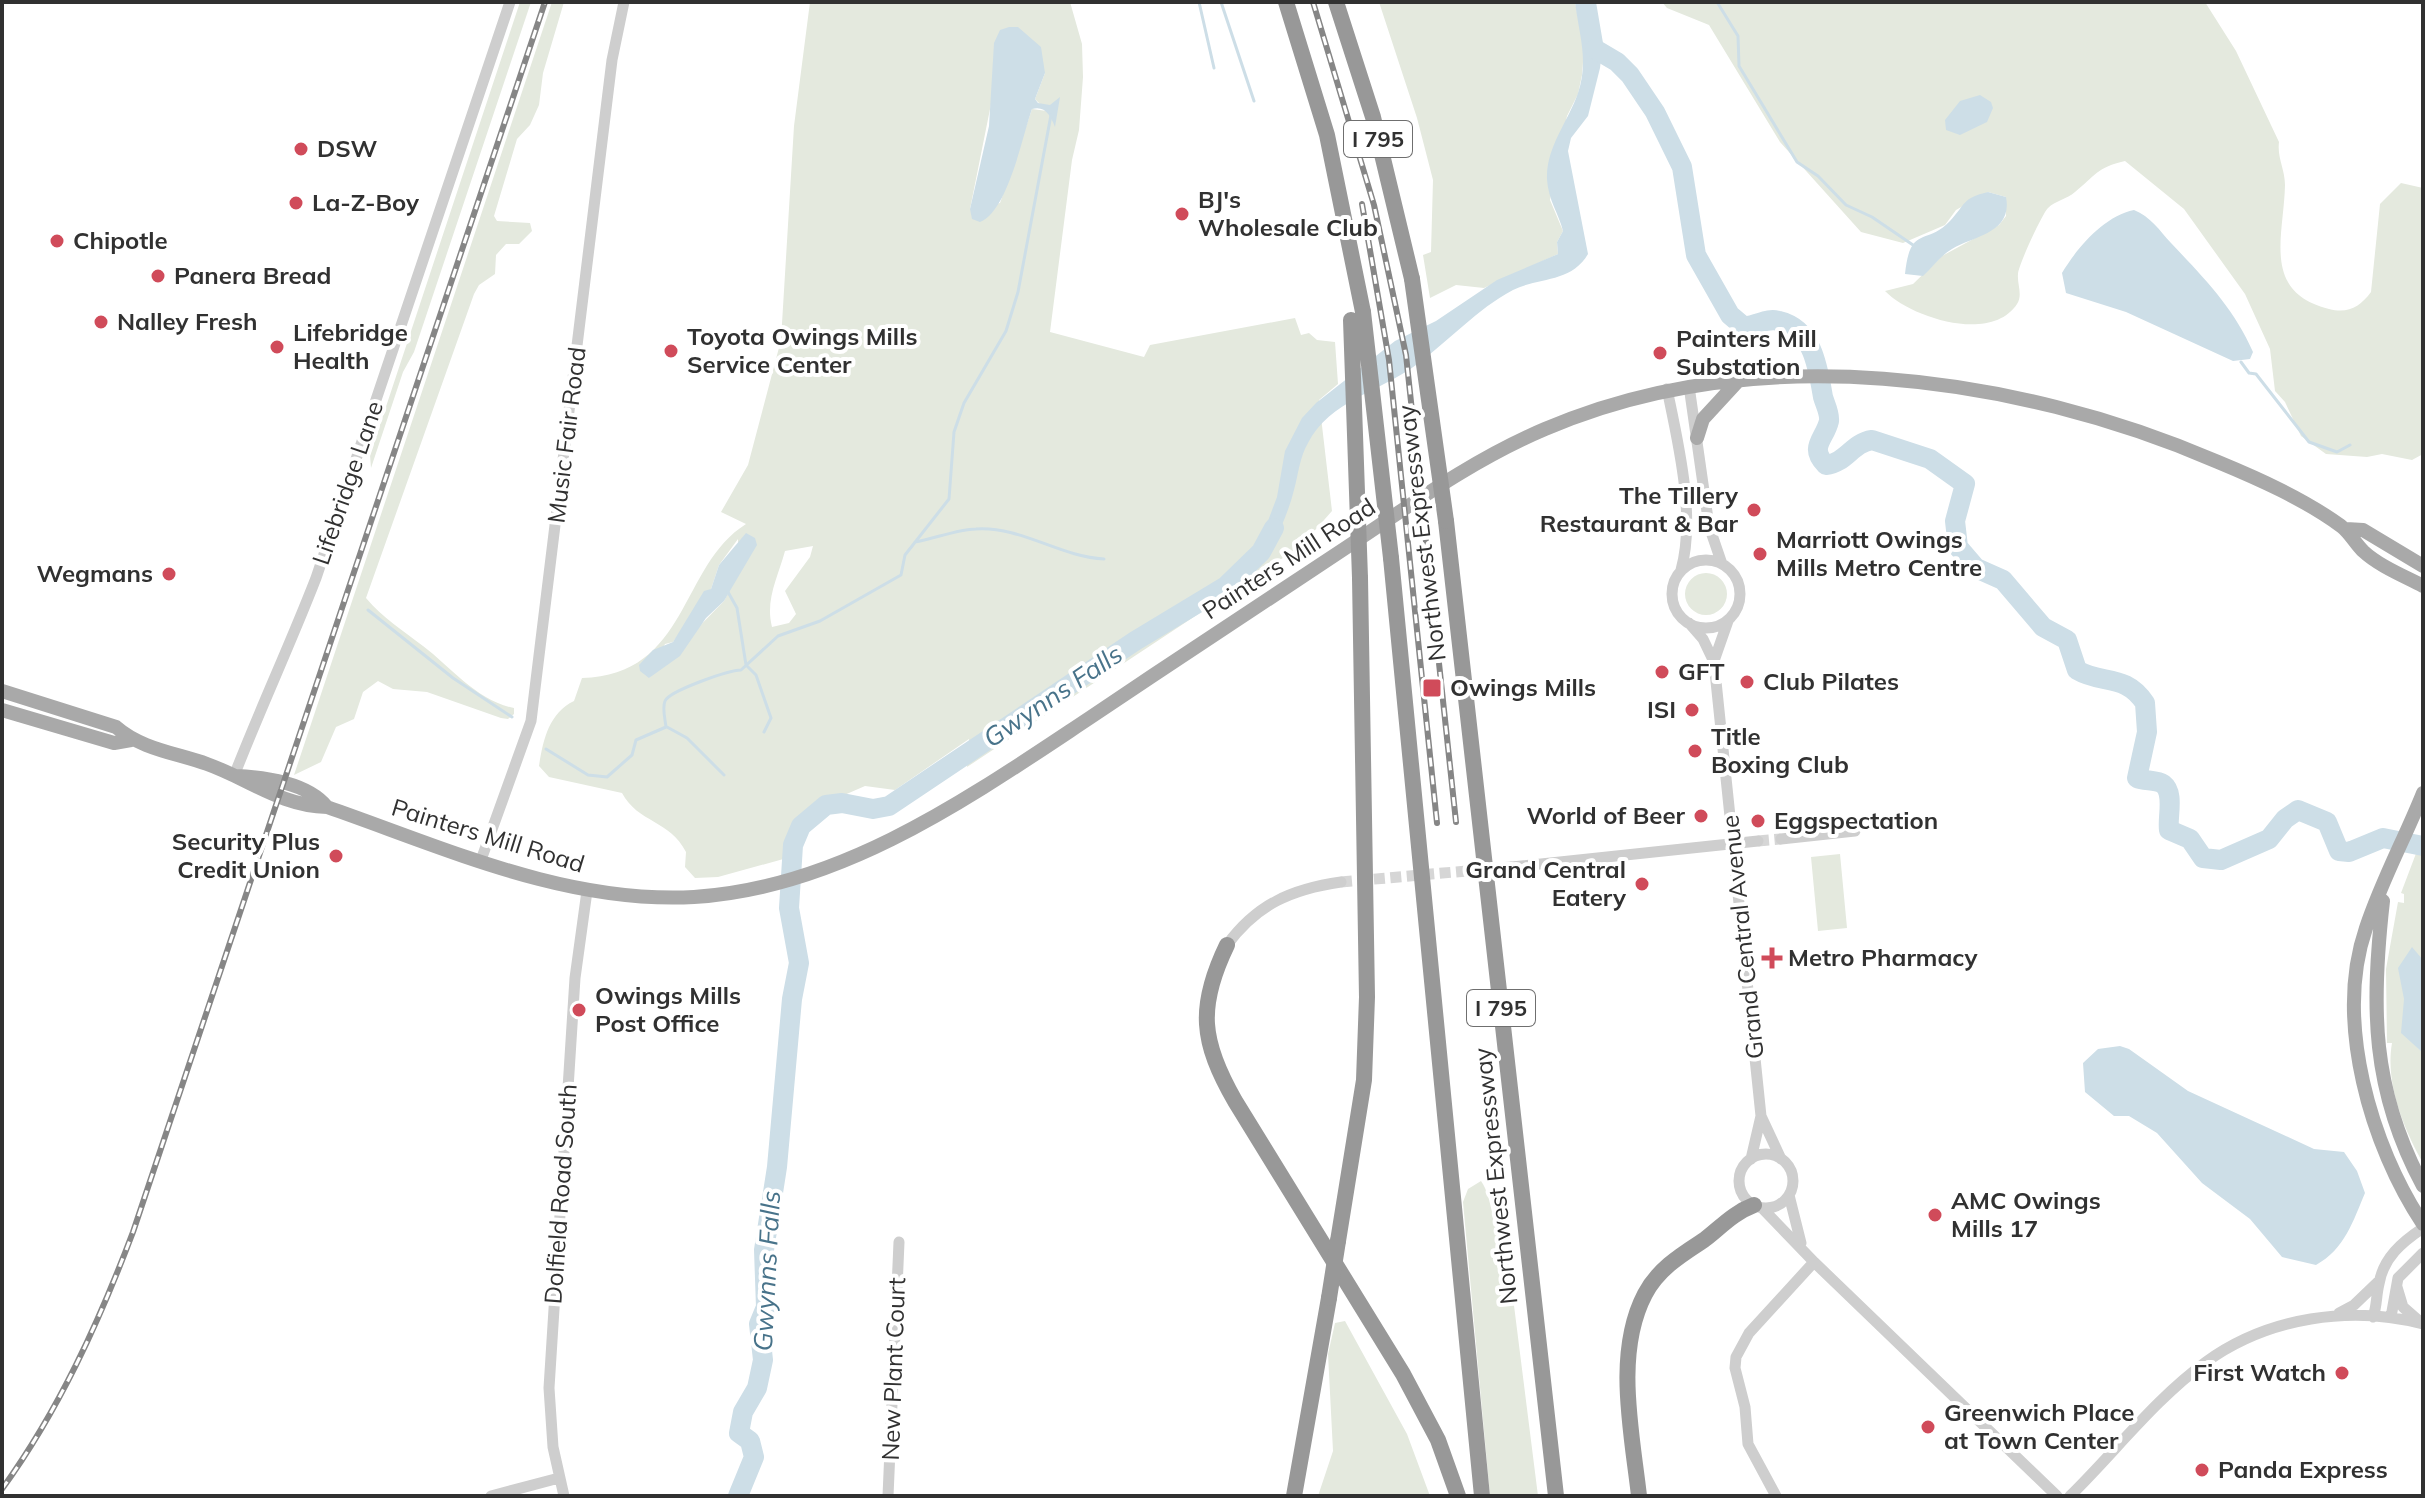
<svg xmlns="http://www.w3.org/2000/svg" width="2425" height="1498" viewBox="0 0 2425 1498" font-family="Mulish,sans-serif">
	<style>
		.green { fill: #e4e9de; fill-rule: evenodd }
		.water { fill: #cddee7 }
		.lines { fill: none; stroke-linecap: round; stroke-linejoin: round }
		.stream { stroke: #cddee7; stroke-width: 3 }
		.river { stroke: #cddee7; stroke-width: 20 }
		.minor-tunnel { stroke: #d6d6d6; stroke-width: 11; stroke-dasharray: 11 5.5; stroke-linecap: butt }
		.minor { stroke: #cecece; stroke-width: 11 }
		.major { stroke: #a9a9a9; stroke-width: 14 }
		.highway { stroke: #989898; stroke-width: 16 }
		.rail-casing { stroke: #868686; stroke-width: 6 }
		.rail { stroke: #fff; stroke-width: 3; stroke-dasharray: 9; stroke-linecap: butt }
		.highway-bridge { stroke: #989898; stroke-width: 16 }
		.poi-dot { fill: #d04b5a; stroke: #fff; stroke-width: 3 }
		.labels { text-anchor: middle; stroke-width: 8; stroke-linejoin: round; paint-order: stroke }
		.shield { fill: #fff; stroke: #6f6f6f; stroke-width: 2 }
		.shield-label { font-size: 22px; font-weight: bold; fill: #313131 }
		.poi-label { font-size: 24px; font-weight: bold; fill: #313131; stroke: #fff; text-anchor: start }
		.street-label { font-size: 24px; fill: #313131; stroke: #fff }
		.water-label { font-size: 26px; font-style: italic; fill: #48738a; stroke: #fff }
	</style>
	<rect width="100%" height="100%" fill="#fff"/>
	<path class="green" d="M520 2H531L414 352 403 372 371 468 370 455Z
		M552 2H564L543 73 539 105 530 125 517 139 494 216 497 221 530 223 532 231 519 244H506L496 255 495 274 479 285 474 294 366 598C383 618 402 630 423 646 451 667 477 701 514 708V714L508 719 501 718 427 692 393 689 378 681 363 692 354 719 336 727 321 762 294 775Z
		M810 2H1070L1082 44 1083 77 1079 130 1072 160 1050 332 1144 357 1150 345 1295 318 1301 335 1309 333 1317 340 1335 342 1338 384 1319 400 1332 511 1301 546 967 767 969 739 895 790 865 786 810 810 799 819 787 858 718 877 695 878 685 867 686 852C670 820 638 823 622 793L549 777 539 766C543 740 549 713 574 701L582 678C689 675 679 566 746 524L721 512 748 465 781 340 794 126ZM1045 73 1035 99 1047 111 1032 109 1000 203 970 209 992 99ZM738 539V574L724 601 649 678 665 644 673 642 711 589 719 565ZM813 546 810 557 785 591 796 614 789 623 772 627C765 600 778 577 785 551Z
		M1379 2H1575L1584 50 1582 75 1578 94 1567 116 1550 200 1563 231 1557 242 1558 254 1484 288 1456 285 1430 298 1423 255 1431 252 1433 180 1417 118Z
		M1662 2H2205L2236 51 2279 142C2277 158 2285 169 2285 185 2284 236 2261 292 2329 309 2348 314 2360 307 2371 292L2380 204 2401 183 2423 188V454L2412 460 2382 454 2367 457 2326 454 2301 436 2285 402 2275 391 2270 349 2245 294 2184 209 2125 161C2097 167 2095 176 2075 192 2067 199 2055 201 2048 208 2042 214 2018 266 2018 274 2017 284 2023 295 2017 304 1991 344 1910 317 1885 291L1913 284 1942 256 1999 225 2006 216V197L1988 192 1956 210 1945 225 1903 243 1861 232 1780 142 1709 25 1667 8Z
		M1685 594a21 21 0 1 1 42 0a21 21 0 1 1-42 0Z
		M2423 835V1038L2413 1043 2423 1053V1163C2403 1128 2385 1082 2392 1043H2387L2386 969 2398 902 2404 903V894L2401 893Z
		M1840 854 1847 928 1818 931 1811 857Z
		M1481 1181C1494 1200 1489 1224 1506 1242L1538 1496H1490L1463 1202 1468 1189Z
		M1345 1321 1407 1434 1430 1496H1318L1333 1451 1328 1354 1335 1323Z"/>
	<path class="water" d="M1575 2H1596L1603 43 1600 68 1588 116 1571 138 1568 151 1588 254C1571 283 1539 277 1513 290 1477 309 1449 341 1416 365 1381 391 1329 401 1308 443 1300 456 1298 475 1294 490 1289 510 1281 528 1272 547L1261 552 1260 542 1277 497 1285 451 1302 418 1316 403 1395 341 1436 321 1497 280 1558 254 1557 242 1563 231C1559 214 1548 200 1547 179 1546 147 1568 122 1578 93 1589 61 1579 34 1575 2Z
		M1009 27H1018L1041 47 1045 73 1035 99 1038 103 1050 105 1060 97 1055 127C1051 116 1045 105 1032 109 1022 137 1008 211 980 222L972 219 970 209 989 126 994 43 1000 30Z
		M1980 95 1991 102 1993 108 1987 122 1960 135 1946 130 1945 120 1960 101Z
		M1988 192 2006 197C2013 233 1974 236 1952 249 1940 256 1933 267 1923 276L1905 274C1910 224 1927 246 1950 221 1966 204 1962 198 1988 192Z
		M2134 210C2150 216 2160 231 2171 243 2204 278 2234 308 2253 352L2250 359 2233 361 2126 312 2066 293 2062 273C2077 248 2104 216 2134 210Z
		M746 533 755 538 757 545 724 601 706 618 680 656 649 678 640 671 639 665 653 650 673 642 704 591 711 589 719 565Z
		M2412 947 2423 960V1053L2401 1033 2404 999 2398 968Z
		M2120 1046 2129 1049 2188 1091 2314 1149 2344 1152 2357 1171 2365 1193C2353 1221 2345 1249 2316 1265L2282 1257 2250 1219 2202 1183 2157 1133 2129 1116H2114L2085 1092 2083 1063 2098 1049Z"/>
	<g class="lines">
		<path class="stream" d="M1199 2 1214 68
			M1221 2 1254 101
			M1717 2 1738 36 1739 66 1797 162 1818 176 1846 205 1872 217 1913 245
			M2241 362 2249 373 2256 374 2309 442 2337 452 2350 445
			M915 542C933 539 959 529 976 529 1021 526 1060 557 1104 559
			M728 592 737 608 746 665 756 675 771 718 764 732
			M368 610 453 678 512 717
			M667 727 687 738 724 775
			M546 749 588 775 607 777 632 755 636 740 666 727C665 719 662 708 665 701 669 691 729 670 741 670L778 636 820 621 901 575 905 555 949 499 954 432 964 403 1006 331 1018 292 1051 115"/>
		<path class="river" d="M1595 49 1617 62 1630 75 1655 112 1682 167 1696 255 1730 315 1743 326C1756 327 1766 317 1779 321 1813 329 1818 368 1823 397 1825 404 1830 413 1829 421 1825 439 1808 447 1826 465 1846 463 1852 443 1872 440L1930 459 1965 484 1955 521 1958 547 1976 568 2003 580 2043 627 2067 640 2077 670C2102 685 2125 673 2145 703L2147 732 2137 778C2144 781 2157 780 2163 784 2175 793 2167 817 2169 830L2190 839 2203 858 2221 860 2269 839 2285 819 2298 810 2327 822 2339 851 2349 852 2383 838 2423 846
			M738 1496 754 1457 750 1441 739 1433 743 1412 757 1388 763 1360 759 1324 766 1307 764 1250 777 1167 792 999 799 963 789 908 793 845 801 826 826 805 842 803 873 809 889 806 1135 641 1226 586 1261 552 1274 528"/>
		<path class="minor-tunnel" d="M1758 841 1781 839
			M1341 882 1512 867"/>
		<path class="minor" d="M1689 386 1709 526 1722 564
			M1667 389C1678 442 1696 517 1681 570
			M1672 594a34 34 0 1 1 68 0a34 34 0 1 1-68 0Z
			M1689 623 1703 639 1714 662 1761 1116 1751 1159
			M1714 661 1728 621
			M234 776C260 709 290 645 316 578L510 2
			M1781 839 1855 831
			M481 860 531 721 612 60 624 2
			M1512 867 1758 841
			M1227 945C1257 904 1292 889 1341 882
			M1761 1116 1781 1159
			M1739 1181a27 27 0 1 1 54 0a27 27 0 1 1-54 0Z
			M1789 1195 1801 1243
			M1762 1208 1814 1262 2057 1496
			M2397 1287 2403 1307 2419 1321
			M2339 1313 2354 1305 2378 1282
			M2373 1317C2377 1306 2376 1296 2379 1284 2383 1258 2402 1242 2423 1228
			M2391 1317 2398 1278 2423 1253
			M491 1496 559 1478
			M564 1496 553 1447 549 1388 575 978 587 891
			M888 1496 899 1242
			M1776 1496 1748 1444 1745 1407 1735 1368 1736 1357 1749 1333 1814 1262
			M2070 1496C2115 1452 2155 1399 2206 1362 2268 1317 2351 1305 2423 1324"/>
		<path class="major" d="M1697 438 1703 419 1738 381
			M2346 529 2363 530 2423 566
			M2 691 116 727C141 749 176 753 207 764 249 779 281 806 327 807 445 848 566 904 694 897 841 888 969 798 1088 719 1174 661 1261 604 1347 547 1412 504 1474 459 1545 429 1754 339 2014 374 2218 462 2259 479 2304 499 2341 526 2350 533 2355 543 2363 551 2379 566 2404 576 2423 586
			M2 710 114 743 131 740
			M236 776C265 777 308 783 327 807
			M2423 793C2405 838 2381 882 2366 928 2334 1021 2371 1146 2423 1224
			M2383 901C2371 1007 2371 1089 2423 1186"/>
		<path class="highway" d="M1286 2 1327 135 1363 312
			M1336 2 1373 117 1412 279
			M1446 521 1556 1496
			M1391 558 1482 1496
			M1227 945C1197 1007 1201 1042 1235 1101L1403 1374 1438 1440 1458 1496
			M1338 1241 1364 1080 1367 997 1360 578
			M1294 1496 1329 1298
			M1639 1496C1632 1433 1614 1353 1645 1294 1658 1269 1681 1255 1704 1240 1721 1227 1733 1213 1754 1205"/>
		<g class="rail-casing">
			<path id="rail" d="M1313 2 1374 205 1406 355 1456 822
				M1362 204 1389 360 1437 823
				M2 1489C59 1410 99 1322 133 1232L545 2"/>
		</g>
		<use href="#rail" class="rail"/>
		<path class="highway-bridge" d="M1412 279 1446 521
			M1363 312 1391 558
			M1351 320 1360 578
			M1329 1298 1338 1241"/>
	</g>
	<g class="poi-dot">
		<circle cx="301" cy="149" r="8"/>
		<circle cx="296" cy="203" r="8"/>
		<circle cx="1182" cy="214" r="8"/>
		<circle cx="57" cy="241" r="8"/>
		<circle cx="158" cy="276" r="8"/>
		<circle cx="101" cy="322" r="8"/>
		<circle cx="277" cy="347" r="8"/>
		<circle cx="671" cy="351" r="8"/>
		<circle cx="1660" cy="353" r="8"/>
		<circle cx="1754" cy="510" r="8"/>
		<circle cx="1760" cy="554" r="8"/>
		<circle cx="169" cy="574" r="8"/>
		<circle cx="1662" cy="672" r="8"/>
		<circle cx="1747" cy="682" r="8"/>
		<rect x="1422" y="678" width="20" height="20" rx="4"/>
		<circle cx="1692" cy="710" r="8"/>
		<circle cx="1695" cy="751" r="8"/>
		<circle cx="1701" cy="816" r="8"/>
		<circle cx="1758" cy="821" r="8"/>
		<circle cx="336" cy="856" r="8"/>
		<circle cx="1642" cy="884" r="8"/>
		<path d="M1768 946h8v8h8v8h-8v8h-8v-8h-8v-8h8z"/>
		<circle cx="579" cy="1010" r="8"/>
		<circle cx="1935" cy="1215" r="8"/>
		<circle cx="2342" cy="1373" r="8"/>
		<circle cx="1928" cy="1427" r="8"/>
		<circle cx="2202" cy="1470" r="8"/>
	</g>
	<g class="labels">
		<g class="shield">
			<rect x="1344" y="121" width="68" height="36" rx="6"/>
			<rect x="1467" y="990" width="68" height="36" rx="6"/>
		</g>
		<g class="shield-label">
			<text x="1378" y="147">I 795</text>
			<text x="1501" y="1016">I 795</text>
		</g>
		<g class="poi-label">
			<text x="317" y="157">DSW</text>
			<text x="1198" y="208">BJ's<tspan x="1198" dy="28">Wholesale Club</tspan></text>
			<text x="312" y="211">La-Z-Boy</text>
			<text x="73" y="249">Chipotle</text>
			<text x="174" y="284">Panera Bread</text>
			<text x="117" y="330">Nalley Fresh</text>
			<text x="293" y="341">Lifebridge<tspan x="293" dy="28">Health</tspan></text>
			<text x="687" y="345">Toyota Owings Mills<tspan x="687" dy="28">Service Center</tspan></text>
			<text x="1676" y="347">Painters Mill<tspan x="1676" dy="28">Substation</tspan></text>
			<text x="1738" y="504" text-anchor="end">The Tillery<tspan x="1738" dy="28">Restaurant &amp; Bar</tspan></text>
			<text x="1776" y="548">Marriott Owings<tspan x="1776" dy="28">Mills Metro Centre</tspan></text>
			<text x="153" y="582" text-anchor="end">Wegmans</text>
			<text x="1678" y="680">GFT</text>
			<text x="1763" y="690">Club Pilates</text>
			<text x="1450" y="696">Owings Mills</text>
			<text x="1676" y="718" text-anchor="end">ISI</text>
			<text x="1711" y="745">Title<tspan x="1711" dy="28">Boxing Club</tspan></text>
			<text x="1685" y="824" text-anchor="end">World of Beer</text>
			<text x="1774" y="829">Eggspectation</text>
			<text x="320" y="850" text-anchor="end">Security Plus<tspan x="320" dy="28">Credit Union</tspan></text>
			<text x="1626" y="878" text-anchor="end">Grand Central<tspan x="1626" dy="28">Eatery</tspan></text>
			<text x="1788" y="966">Metro Pharmacy</text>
			<text x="595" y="1004">Owings Mills<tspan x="595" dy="28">Post Office</tspan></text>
			<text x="1951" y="1209">AMC Owings<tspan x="1951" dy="28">Mills 17</tspan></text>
			<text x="2326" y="1381" text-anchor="end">First Watch</text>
			<text x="1944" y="1421">Greenwich Place<tspan x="1944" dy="28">at Town Center</tspan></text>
			<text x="2218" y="1478">Panda Express</text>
		</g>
		<g class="street-label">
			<text transform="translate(567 435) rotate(-83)" y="8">Music Fair Road</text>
			<text transform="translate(348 483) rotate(-71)" y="8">Lifebridge Lane</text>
			<text transform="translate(1422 533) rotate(-97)" y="8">Northwest Expressway</text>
			<text transform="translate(1289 559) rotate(-33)" y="8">Painters Mill Road</text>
			<text transform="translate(488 836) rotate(17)" y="8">Painters Mill Road</text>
			<text transform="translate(1743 937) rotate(-96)" y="8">Grand Central Avenue</text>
			<text transform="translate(1496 1176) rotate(-96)" y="8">Northwest Expressway</text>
			<text transform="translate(561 1194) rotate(-86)" y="8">Dolfield Road South</text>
			<text transform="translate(894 1369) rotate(-88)" y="8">New Plant Court</text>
		</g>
		<g class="water-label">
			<text transform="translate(1053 696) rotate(-34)" y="9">Gwynns Falls</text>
			<text transform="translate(767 1271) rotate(-87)" y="9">Gwynns Falls</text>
		</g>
	</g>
	<rect width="2425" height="1498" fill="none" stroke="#313131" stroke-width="8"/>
</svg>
